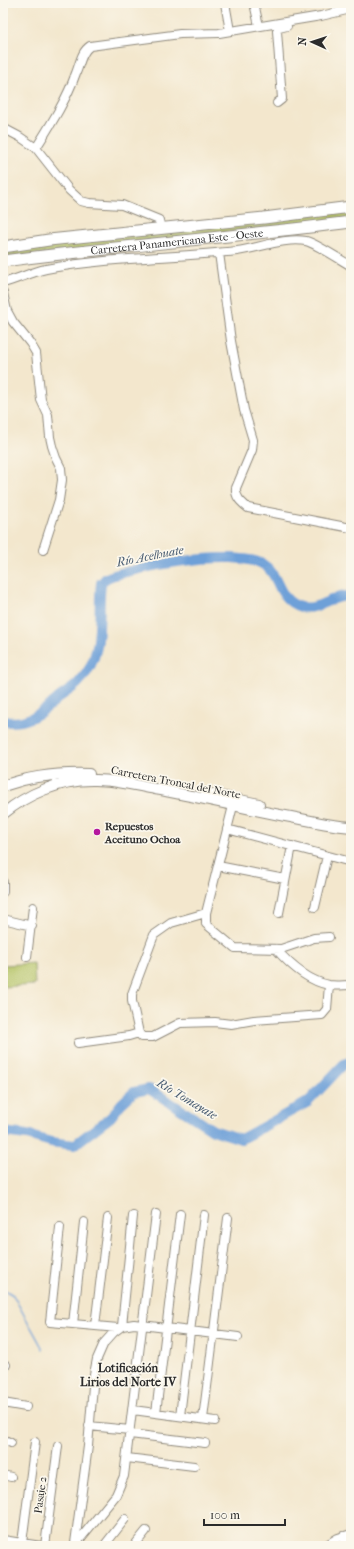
<svg xmlns="http://www.w3.org/2000/svg" width="354" height="1549" viewBox="0 0 354 1549" font-family="'IM FELL French Canon',serif">
	<style>
		.green { fill: #b3c264; stroke: #6f7648 }
		.lines { fill: none; stroke-linecap: round; stroke-linejoin: round }
		.stream { stroke: #6ea0d8; stroke-width: 1.5 }
		.river { stroke: #6ea0d8; stroke-width: 10 }
		.minor-casing { stroke: #8f897c; stroke-width: 10 }
		.major-casing { stroke: #8f897c; stroke-width: 12 }
		.highway-casing { stroke: #8f897c; stroke-width: 13 }
		.minor { stroke: #fff; stroke-width: 8 }
		.major { stroke: #fff; stroke-width: 10 }
		.highway { stroke: #fff; stroke-width: 11 }
		.poi-dot { fill: #b5179e; stroke: #fbf7ec; stroke-width: 1.5 }
		.labels { text-anchor: middle; stroke-width: 3.5; stroke-linejoin: round; paint-order: stroke }
		.street-label { font-size: 11px; fill: #2b2b2b; stroke: #fbf7ec }
		.poi-label { font-size: 11px; font-weight: bold; fill: #2b2b2b; stroke: #fbf7ec; text-anchor: start }
		.water-label { font-size: 12px; font-style: italic; fill: #465a70; stroke: #fbf7ec }
		.neighbourhood-label { font-size: 12px; font-weight: bold; fill: #2b2b2b; stroke: #fbf7ec }
	</style>
	<rect width="100%" height="100%" fill="#fbf7ec"/>
	<filter id="ink" filterUnits="userSpaceOnUse"><feTurbulence type="fractalNoise" baseFrequency=".025" numOctaves="2"/><feDisplacementMap in="SourceGraphic" scale="8" xChannelSelector="R" yChannelSelector="G"/><feConvolveMatrix kernelMatrix="1 2 1 2 8 2 1 2 1" color-interpolation-filters="sRGB"/></filter>
	<filter id="wash" filterUnits="userSpaceOnUse"><feTurbulence type="fractalNoise" baseFrequency=".012" numOctaves="4" result="noise"/><feDisplacementMap in="SourceGraphic" scale="16" xChannelSelector="R" yChannelSelector="G"/><feGaussianBlur stdDeviation="0.9" result="paint"/><feColorMatrix in="noise" values="0 0 0 0 0 0 0 0 0 0 0 0 0 0 0 0 0 1.4 0 .05"/><feComposite in="paint" operator="in"/></filter>
	<g filter="url(#wash)">
		<rect width="100%" height="100%" fill="#f3e7cd"/>
		<path class="green" d="M351 210V218L3 258V251Z
			M34 963 35 985 3 987V965Z"/>
		<g class="lines">
			<path class="stream" d="M3 1289 13 1295 43 1349"/>
			<path class="river" d="M3 721C25 725 39 715 55 701 62 694 72 690 79 682 106 655 97 617 101 583 102 583 105 579 105 579 111 575 119 574 126 572 159 564 197 557 232 558 242 559 255 559 264 565 280 574 276 600 301 607 319 611 333 594 351 596
				M3 1132 27 1135 51 1142 74 1145 111 1117 121 1104 134 1092 149 1089 213 1130 241 1139 308 1102 344 1064 351 1061"/>
		</g>
	</g>
	<g filter="url(#ink)">
		<g class="lines">
			<g class="minor-casing">
				<path id="minor" d="M225 3 230 31
					M254 3 259 26
					M277 103 282 99 277 31 279 28 287 26
					M3 128 20 137 36 148 69 190 81 201 89 203 122 205 159 220 161 229
					M36 148C51 124 67 99 76 73 80 64 81 52 90 46L180 34 219 33 321 16 351 9
					M219 253 231 341 244 410 253 440 252 450 236 488C235 497 241 502 248 508L351 528
					M3 283C18 279 32 272 46 269 109 257 173 258 237 251 258 248 286 237 306 241 315 243 341 260 351 266
					M3 293 7 311 13 322 30 343 36 353 41 400 48 415 50 437 52 446 56 458 61 468 62 480 59 500 43 550
					M233 806 206 913V924L235 948 281 949 314 938 329 937
					M227 829 351 862
					M218 866 285 879
					M3 882V892
					M315 907 327 856
					M206 913 171 923 154 935 132 994V1001L139 1033 142 1037H153L180 1023 215 1022 231 1024 254 1020 322 1015 327 1009 329 985
					M279 913 292 846
					M3 919 32 926
					M276 949C290 965 308 981 329 985 336 986 344 985 351 985
					M27 957 33 907
					M78 1043 129 1036 139 1033
					M60 1227 50 1322 118 1328
					M73 1324 84 1222
					M95 1326 108 1218
					M122 1326 133 1216
					M3 1364 6 1365
					M3 1403 26 1407
					M133 1410 215 1421
					M156 1413 180 1214
					M180 1416 204 1215
					M203 1419 228 1218
					M89 1426 130 1430
					M130 1434 205 1443
					M3 1439 11 1443
					M127 1458 194 1466
					M3 1475 11 1477
					M343 1536 347 1546
					M3 1540 41 1546
					M22 1543 35 1442
					M75 1543 88 1446 94 1374 97 1359 104 1343 114 1332 122 1326 134 1324 238 1337
					M75 1545 116 1495 124 1476 156 1214
					M45 1546 58 1446
					M104 1546 125 1519
					M134 1546 146 1531
					M325 1546 338 1538 351 1534"/>
			</g>
			<g class="major-casing">
				<path id="major" d="M3 786C31 776 60 773 89 774
					M206 793 259 804
					M3 814C27 794 60 780 92 780 113 779 134 785 155 789 201 797 246 809 291 817 311 821 331 826 351 827"/>
			</g>
			<g class="highway-casing">
				<g id="highway">
					<path d="M3 247 49 240 264 218 351 207"/>
					<path id="s1" d="M3 261C119 246 235 237 351 222"/>
				</g>
			</g>
			<use href="#minor" class="minor"/>
			<use href="#major" class="major"/>
			<use href="#highway" class="highway"/>
		</g>
	</g>
	<circle class="poi-dot" cx="97" cy="832" r="4"/>
	<g class="labels">
		<g class="street-label">
			<text dy="4" stroke="none"><textPath href="#s1" startOffset="175">Carretera Panamericana Este - Oeste</textPath></text>
			<text transform="translate(176 782) rotate(11)" y="4">Carretera Troncal del Norte</text>
			<text transform="translate(40 1495) rotate(-82)" y="4">Pasaje 2</text>
		</g>
		<g class="poi-label">
			<text x="105" y="830">Repuestos<tspan x="105" dy="13">Aceituno Ochoa</tspan></text>
		</g>
		<g class="water-label">
			<text transform="translate(150 556) rotate(-11)" y="4">Río Acelhuate</text>
			<text transform="translate(187 1099) rotate(31)" y="4">Río Tomayate</text>
		</g>
		<g class="neighbourhood-label">
			<text x="128" y="1372">Lotificación<tspan x="128" dy="14">Lirios del Norte IV</tspan></text>
		</g>
	</g>
	<rect width="354" height="1549" fill="none" stroke="#fbf7ec" stroke-width="16"/>
	<g transform="translate(312 42) rotate(273)" stroke="#fbf7ec" stroke-width="3" paint-order="stroke">
	<path d="M0-3L7 15L0 10L-7 15Z" fill="#2b2b2b"/>
	<text y="-6" font-size="11" font-weight="bold" text-anchor="middle" fill="#2b2b2b">N</text>
	</g>
	<path d="M204 1519v6h81v-6" fill="none" stroke="#2b2b2b" stroke-width="2"/>
	<text x="210" y="1519" font-size="12" fill="#2b2b2b" stroke="#fbf7ec" stroke-width="3" paint-order="stroke">100 m</text>
</svg>
